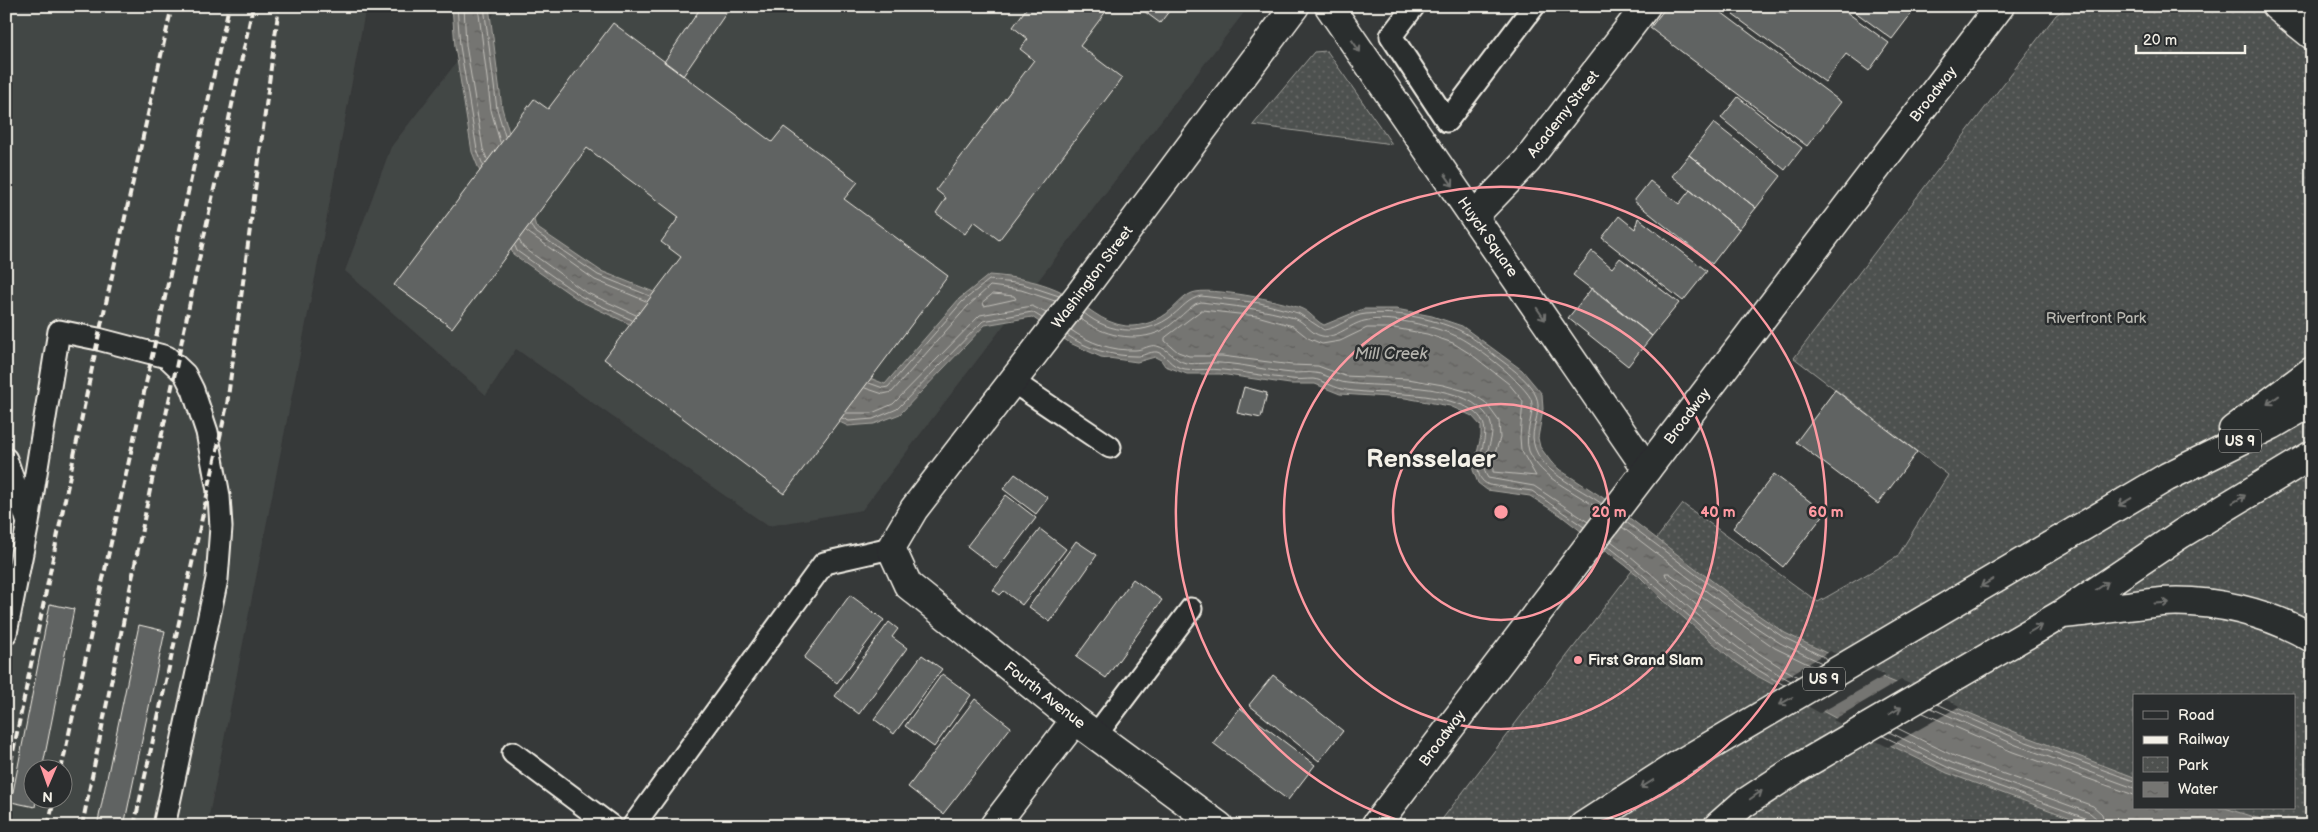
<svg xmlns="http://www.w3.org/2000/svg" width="2318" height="832" viewBox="0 0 2318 832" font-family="'Balsamiq Sans',sans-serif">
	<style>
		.built { fill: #434645; fill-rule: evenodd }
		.park { fill: url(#park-dots); stroke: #a1a19c; fill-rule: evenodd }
		.water { fill: url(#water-ripples); stroke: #a8a7a1 }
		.pier { fill: #363939 }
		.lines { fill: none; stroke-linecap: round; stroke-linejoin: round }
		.shore { stroke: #c1bfb9; stroke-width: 1 }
		.building { fill: #616362; stroke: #f4f1e8 }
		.lane-casing { stroke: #f4f1e8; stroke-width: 25 }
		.street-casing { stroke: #f4f1e8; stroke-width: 31 }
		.primary-casing { stroke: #f4f1e8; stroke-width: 31 }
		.lane { stroke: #2a2d2e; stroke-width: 21 }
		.street { stroke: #2a2d2e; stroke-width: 28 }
		.primary { stroke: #2a2d2e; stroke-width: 28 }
		.rail { stroke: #f4f1e8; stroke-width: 4; stroke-dasharray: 8 4; stroke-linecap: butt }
		.oneway { stroke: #71726f }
		.ring { fill: none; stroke: #ff9aa2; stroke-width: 2.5 }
		.poi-dot { fill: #ff9aa2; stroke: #2a2d2e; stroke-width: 2 }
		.labels { text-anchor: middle; stroke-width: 5; stroke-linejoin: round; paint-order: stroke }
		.shield { fill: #2a2d2e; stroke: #b7b6b0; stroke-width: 1 }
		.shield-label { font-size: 14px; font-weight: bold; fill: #f4f1e8 }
		.street-label { font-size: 15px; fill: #f4f1e8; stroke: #2a2d2e }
		.park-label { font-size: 15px; fill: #bab9b2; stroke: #2a2d2e }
		.poi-label { font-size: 15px; font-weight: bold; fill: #f4f1e8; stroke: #2a2d2e; text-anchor: start }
		.water-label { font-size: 16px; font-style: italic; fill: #b4b3ad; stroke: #2a2d2e }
		.town-label { font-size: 25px; font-weight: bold; fill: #f4f1e8; stroke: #2a2d2e }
		.centre { fill: #ff9aa2; stroke: #2a2d2e; stroke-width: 2.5 }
		.ring-label { font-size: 15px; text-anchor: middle; font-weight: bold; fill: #ff9aa2; stroke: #2a2d2e; stroke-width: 5; stroke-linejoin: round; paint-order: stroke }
	</style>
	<defs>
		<pattern id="park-dots" width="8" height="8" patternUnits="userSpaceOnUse" patternTransform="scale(1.25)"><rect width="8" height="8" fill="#4e514f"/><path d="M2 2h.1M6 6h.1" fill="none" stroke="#686a68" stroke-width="1.8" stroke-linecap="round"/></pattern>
		<pattern id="water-ripples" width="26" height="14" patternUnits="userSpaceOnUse" patternTransform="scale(1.25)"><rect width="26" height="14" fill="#757572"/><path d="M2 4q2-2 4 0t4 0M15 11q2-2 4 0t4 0" fill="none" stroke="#5f5e5c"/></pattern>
	</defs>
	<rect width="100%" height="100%" fill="#363939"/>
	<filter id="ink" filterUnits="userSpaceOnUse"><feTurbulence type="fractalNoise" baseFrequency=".02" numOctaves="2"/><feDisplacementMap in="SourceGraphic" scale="10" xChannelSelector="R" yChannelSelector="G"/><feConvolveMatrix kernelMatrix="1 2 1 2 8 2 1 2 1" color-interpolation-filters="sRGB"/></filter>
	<g filter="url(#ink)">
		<path class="built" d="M6 6H366L326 222 207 826H6ZM32 770H62V800H32Z
			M500 6H1249L862 510 768 526 516 349 486 395 345 271 391 147Z"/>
		<path class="park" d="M2069 6H2312V826H1437L1683 504 1818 602 1897 557 1948 475 1794 358 2056 15ZM2134 696H2294V808H2134Z
			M1327 51 1392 144 1253 125 1314 52Z"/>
		<path class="water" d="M452 6H489L502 108 536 227 601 271 885 384 959 299 989 275C1015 277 1042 281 1066 294 1086 305 1101 323 1126 326 1142 327 1159 321 1171 310 1178 304 1184 296 1192 293 1209 286 1282 301 1300 308 1311 312 1315 321 1324 325L1363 309H1396L1432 316 1462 326 1522 370 1542 394 1543 409 1538 438 1540 447 1551 462 1560 470 1602 497 1745 606 1785 633 1843 661 2020 734 2134 777V808H2225L2282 826H2093L1947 773 1839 720 1759 677 1733 660 1663 600 1639 576 1560 515 1530 496 1487 490 1478 483 1473 470 1481 436V426L1472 416 1450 406 1405 398 1340 394 1315 384H1290L1220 374H1187L1165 366 1161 360 1155 357 1137 362 1101 357 1070 343 1032 317 985 325 900 414 874 424 848 426 580 301 513 254 472 152 455 47Z"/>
		<path class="pier" d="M1830 651 1886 675 1820 713 1771 686Z
			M1901 680 1960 706 1888 747 1833 720Z"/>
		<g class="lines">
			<path class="shore" d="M457 6 460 46 477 150 483 165
				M464 6 466 45 483 149 487 159
				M478 6 491 110 500 142
				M484 6 497 109 505 136
				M531 225 534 231 598 275 650 296
				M526 231 595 280 646 301
				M519 240 523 247 585 292 636 315
				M515 246 517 251 582 297 632 320
				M993 294 1014 296 1016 299 984 306 983 302Z
				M1202 310 1257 316 1293 326 1308 338 1322 344 1340 341 1367 328H1394L1427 334 1453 343 1472 355 1509 384 1523 401 1520 437 1521 450 1536 476 1493 472V459L1500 438 1499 421 1485 402 1469 392 1443 385 1408 379 1345 376 1318 366 1292 365 1222 356H1189L1178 352 1165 341V338Z
				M1084 313C1110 335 1147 336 1173 315 1183 307 1188 299 1201 296L1260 303 1298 313 1324 330C1339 328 1350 315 1366 314 1395 311 1431 318 1459 330 1474 337 1488 351 1502 361 1514 370 1530 382 1536 396 1542 408 1533 425 1533 437 1534 471 1580 487 1602 504
				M1080 318C1102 336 1136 343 1161 331 1174 324 1183 313 1195 304L1201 302C1233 306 1264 309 1294 318 1306 322 1310 334 1322 336 1336 339 1350 324 1364 321 1387 315 1435 326 1456 336 1470 342 1507 370 1516 381 1521 386 1528 393 1531 399 1536 413 1523 434 1529 451 1541 480 1576 491 1598 509
				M1071 330C1089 343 1113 351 1135 350 1143 350 1150 344 1157 346 1170 349 1173 360 1186 363 1197 365 1209 362 1220 363 1244 364 1268 371 1292 373 1299 373 1307 372 1315 373 1326 374 1336 382 1347 383 1385 388 1458 381 1485 413 1505 437 1474 458 1488 478L1534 486 1588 522
				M1067 335C1087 349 1111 356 1135 356 1142 357 1150 351 1157 352 1168 355 1168 366 1185 369 1198 371 1211 368 1223 370 1246 372 1268 377 1291 379 1298 380 1306 379 1313 379 1323 380 1332 387 1342 389 1349 391 1357 391 1365 392 1398 394 1430 393 1462 405 1514 425 1456 469 1489 485L1532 491 1584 527
				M869 383 883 388 888 387 962 302 989 280 1023 284 1059 296
				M865 388 883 394 892 392 967 307 990 286 1021 290 1055 301
				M846 413H872L893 404 980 315 1032 306 1046 313
				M842 418 849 421 873 419 897 409 983 321 1032 312 1042 318
				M1626 522 1743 610 1783 637 1828 659
				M1622 527 1739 616 1780 643 1822 663
				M1611 541C1673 588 1721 645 1791 681
				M1608 546C1667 592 1717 650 1784 685
				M1798 677C1749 650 1705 616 1666 576L1665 573H1669L1775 648 1814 667
				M1937 704 2018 739 2134 781
				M1931 708 2016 745 2134 788
				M1923 713 2013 752 2134 795
				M1897 728 1954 756 2093 806 2102 814 2105 826
				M1889 732 1952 763 2090 813 2096 818 2098 826
				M1883 736 1949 768 2088 819 2092 826"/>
		</g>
		<path class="building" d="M702 6H731L683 76 664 62Z
			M1028 6H1110L1080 46 1122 78 999 240 974 221 965 234 936 213 946 198 936 190 1034 60 1020 49 1028 39 1013 27Z
			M1137 6H1173L1160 23Z
			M1667 6H1713L1841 102 1807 146 1650 28Z
			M1739 6H1776L1787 14 1793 6H1838L1889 43 1869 71 1846 54 1825 82 1733 15Z
			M1847 6H1917L1892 39Z
			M613 23 772 142 784 127 858 182 844 199 948 276 784 494 604 359 681 257 661 242 679 217 587 148 452 328 394 285 534 99 548 109Z
			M1738 97 1802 148 1785 170 1721 118Z
			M1714 123 1781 176 1756 208 1689 155Z
			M1689 155 1756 208 1739 229 1672 176Z
			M1650 181 1679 204 1690 190 1739 229 1712 264 1634 201Z
			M1619 216 1635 229 1638 218 1707 271 1683 301 1602 238Z
			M1592 251 1612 268 1620 258 1679 303 1652 336 1573 275Z
			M1592 288 1652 336 1628 366 1568 318Z
			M1244 387 1267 393 1261 418 1237 413Z
			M1835 390 1917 452 1878 504 1796 442Z
			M1015 474 1048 498 1036 514 1003 489Z
			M1774 474 1825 513 1783 567 1733 528Z
			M1006 495 1036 518 997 569 967 546Z
			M1040 529 1066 549 1022 605 1004 591 1000 595 993 590Z
			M1076 541 1097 555 1050 622 1029 607Z
			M1133 579 1162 600 1106 678 1076 657Z
			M850 595 884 620 837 683 804 658Z
			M50 604 74 609 42 770H32V800H36L35 807 11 802Z
			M889 622 898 629 892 637 907 648 859 714 835 696Z
			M139 625 165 631 124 826H97Z
			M922 655 942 669 894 734 874 719Z
			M942 674 971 695 934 747 905 726Z
			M1273 675 1343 731 1319 761 1249 705Z
			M975 699 1011 727 943 814 908 787Z
			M1240 708 1315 765 1288 800 1213 743Z"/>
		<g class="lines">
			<g class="lane-casing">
				<path id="lane" d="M1414 6 1391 36 1447 121 1534 6
					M1012 381 1110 447
					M6 459 27 520
					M6 633 28 523 59 331 98 339 167 357 185 374 193 390 207 432 219 496 221 527 217 579 164 826
					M1096 735 1191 609
					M513 753 611 826
					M633 826 824 563 891 548"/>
			</g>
			<g class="street-casing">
				<path id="street" d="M1329 6 1647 469
					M1474 216 1527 161 1646 6
					M994 826 1075 720
					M1219 826 1075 720 908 585 891 548 914 509 1079 295 1295 6"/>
			</g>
			<g class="primary-casing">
				<path id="primary" d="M2276 6 2312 35
					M2233 430 2312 371
					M2063 614C2097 611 2129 605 2162 602 2211 599 2269 612 2312 638
					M1375 826 2000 6
					M1583 826 1676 766 2167 477 2272 425 2312 402
					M1718 826 1743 804 1798 768 2062 614 2181 534 2312 455"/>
			</g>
			<use href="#lane" class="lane"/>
			<use href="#street" class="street"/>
			<use href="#primary" class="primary"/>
			<path class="rail" d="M61 770 229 6
				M6 786 98 339 172 6
				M48 826 54 800
				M82 826 150 490 253 6
				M134 826 227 405 279 6"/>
		</g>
		<defs><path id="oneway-shaft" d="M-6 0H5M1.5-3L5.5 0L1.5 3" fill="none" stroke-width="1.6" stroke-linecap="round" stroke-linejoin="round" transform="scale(1.25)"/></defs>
		<g class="oneway">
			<use href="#oneway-shaft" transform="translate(1356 46) rotate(55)"/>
			<use href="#oneway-shaft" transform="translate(1449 180) rotate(55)"/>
			<use href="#oneway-shaft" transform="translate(1541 314) rotate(55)"/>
			<use href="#oneway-shaft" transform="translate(2273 400) rotate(144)"/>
			<use href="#oneway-shaft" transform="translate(2239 499) rotate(-31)"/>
			<use href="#oneway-shaft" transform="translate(2125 502) rotate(149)"/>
			<use href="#oneway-shaft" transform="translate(1987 583) rotate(149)"/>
			<use href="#oneway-shaft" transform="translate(2102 586) rotate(-34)"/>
			<use href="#oneway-shaft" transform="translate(2162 603) rotate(-3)"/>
			<use href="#oneway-shaft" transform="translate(2035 629) rotate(-30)"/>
			<use href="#oneway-shaft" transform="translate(1786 701) rotate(149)"/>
			<use href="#oneway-shaft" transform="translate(1895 711) rotate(-30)"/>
			<use href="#oneway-shaft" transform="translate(1647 784) rotate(148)"/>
			<use href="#oneway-shaft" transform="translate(1756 795) rotate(-35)"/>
		</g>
	</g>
	<g class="ring">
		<circle cx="1501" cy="512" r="108"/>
		<circle cx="1501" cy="512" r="217"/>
		<path d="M1414 825A325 325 0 1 1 1588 825"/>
	</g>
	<circle class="poi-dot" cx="1578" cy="660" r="5"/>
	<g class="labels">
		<g class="shield">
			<rect x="2219" y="429.5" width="42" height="23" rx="4"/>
			<rect x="1803" y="667.5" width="42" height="23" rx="4"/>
		</g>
		<g class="shield-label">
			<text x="2240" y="446">US 9</text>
			<text x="1824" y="684">US 9</text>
		</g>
		<g class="street-label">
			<text transform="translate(1933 94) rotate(-52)" y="5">Broadway</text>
			<text transform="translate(1563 114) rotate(-52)" y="5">Academy Street</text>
			<text transform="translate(1488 237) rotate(55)" y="5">Huyck Square</text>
			<text transform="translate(1092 277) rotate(-53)" y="5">Washington Street</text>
			<text transform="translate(1687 416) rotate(-53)" y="5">Broadway</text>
			<text transform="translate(1045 695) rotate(38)" y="5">Fourth Avenue</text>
			<text transform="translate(1442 738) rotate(-53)" y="5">Broadway</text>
		</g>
		<g class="park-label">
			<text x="2096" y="323">Riverfront Park</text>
		</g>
		<g class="poi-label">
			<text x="1588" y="665">First Grand Slam</text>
		</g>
		<g class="water-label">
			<text x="1391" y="359">Mill Creek</text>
		</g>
		<g class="town-label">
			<text x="1431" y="467">Rensselaer</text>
		</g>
	</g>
	<circle cx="1501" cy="512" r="8" class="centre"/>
	<g class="ring-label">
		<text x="1609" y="517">20 m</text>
		<text x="1718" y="517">40 m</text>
		<text x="1826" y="517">60 m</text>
	</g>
	<rect width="2318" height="832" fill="none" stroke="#2a2d2e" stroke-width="25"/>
	<rect x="12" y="12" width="2293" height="807" fill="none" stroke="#f4f1e8" stroke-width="2" filter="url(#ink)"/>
	<rect x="2133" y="694" width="162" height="115" fill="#2a2d2e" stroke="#7b7b78"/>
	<rect x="2143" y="711" width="25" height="8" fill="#2a2d2e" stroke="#7b7b78"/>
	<text x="2178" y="720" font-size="15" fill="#f4f1e8">Road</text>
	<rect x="2143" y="736" width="25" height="8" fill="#f4f1e8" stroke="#7b7b78"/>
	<text x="2178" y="744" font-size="15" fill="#f4f1e8">Railway</text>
	<rect x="2143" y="757" width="25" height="15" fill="url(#park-dots)" stroke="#7b7b78"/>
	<text x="2178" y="770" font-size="15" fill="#f4f1e8">Park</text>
	<rect x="2143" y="782" width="25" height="15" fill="url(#water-ripples)" stroke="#7b7b78"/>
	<text x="2178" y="794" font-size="15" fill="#f4f1e8">Water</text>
	<g transform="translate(48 784) rotate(182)"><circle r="24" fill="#2a2d2e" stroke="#7b7b78"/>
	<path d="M0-4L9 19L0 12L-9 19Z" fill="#ff9aa2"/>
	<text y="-8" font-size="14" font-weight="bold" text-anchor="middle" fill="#f4f1e8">N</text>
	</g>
	<path d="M2136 45v8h109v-8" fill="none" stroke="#f4f1e8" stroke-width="2.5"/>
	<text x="2143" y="45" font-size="15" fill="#f4f1e8" stroke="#2a2d2e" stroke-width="4" paint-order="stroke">20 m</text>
</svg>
